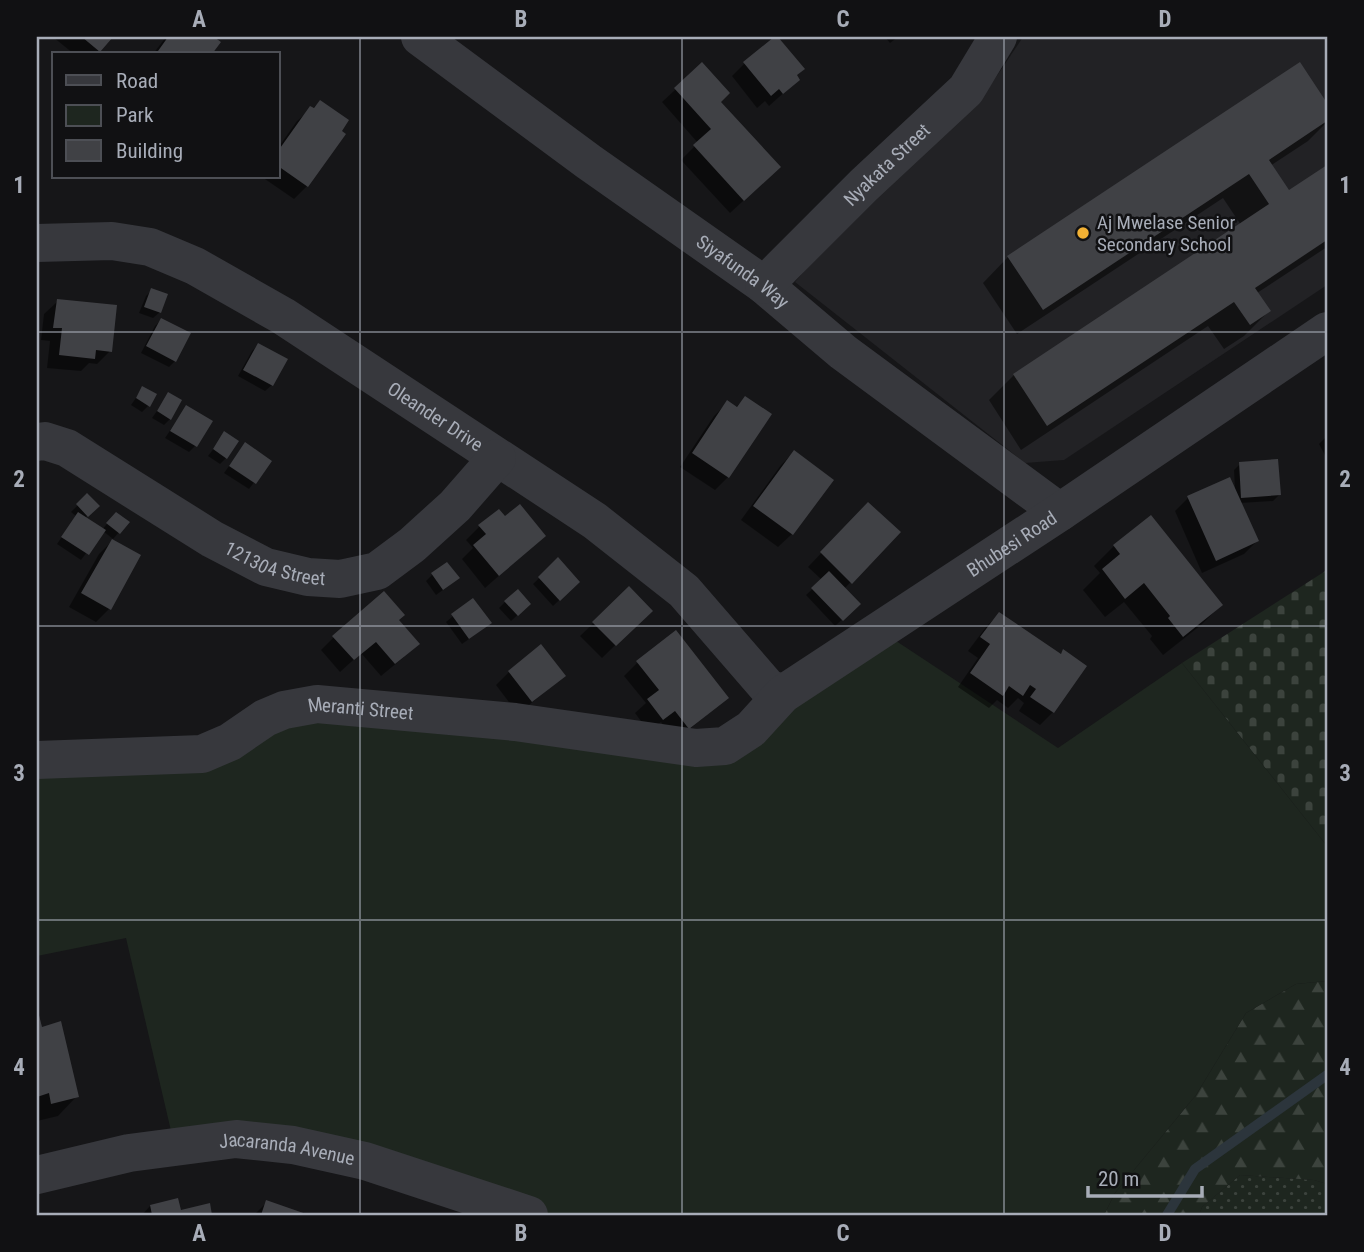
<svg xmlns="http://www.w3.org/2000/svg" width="1364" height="1252" viewBox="0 0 1364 1252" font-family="'Roboto Condensed',sans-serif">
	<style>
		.built { fill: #222225 }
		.grass { fill: url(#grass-dots) }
		.forest { fill: url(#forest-firs) }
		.cemetery { fill: url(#cemetery-stones) }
		.green { fill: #1e261f }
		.shadow { fill: #0007 }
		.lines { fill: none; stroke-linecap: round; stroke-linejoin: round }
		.stream { stroke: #2c353c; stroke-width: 10 }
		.building { fill: #404145 }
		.minor { stroke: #37383d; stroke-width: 38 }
		.grid { fill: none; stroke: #a8adb8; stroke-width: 2; stroke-opacity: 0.55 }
		.poi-dot { fill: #f2b134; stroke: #111113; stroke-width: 2.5 }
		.labels { text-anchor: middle; stroke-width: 5; stroke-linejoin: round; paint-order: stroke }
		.street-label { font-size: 19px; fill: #a8adb8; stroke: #111113 }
		.poi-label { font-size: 19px; fill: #a8adb8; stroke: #111113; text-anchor: start }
		.neatline { fill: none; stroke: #a8adb8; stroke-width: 2.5 }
		.grid-label { font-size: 23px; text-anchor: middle; font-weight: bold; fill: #a8adb8 }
	</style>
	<defs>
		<pattern id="grass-dots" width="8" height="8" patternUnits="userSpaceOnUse" patternTransform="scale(1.75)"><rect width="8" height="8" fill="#1e261f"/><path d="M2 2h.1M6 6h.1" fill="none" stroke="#3c433d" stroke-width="1.8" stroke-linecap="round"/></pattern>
		<pattern id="forest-firs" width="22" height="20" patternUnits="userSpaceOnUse" patternTransform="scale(1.75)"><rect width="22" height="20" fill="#1e261f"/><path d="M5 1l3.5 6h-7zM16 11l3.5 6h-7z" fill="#3c433d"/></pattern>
		<pattern id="cemetery-stones" width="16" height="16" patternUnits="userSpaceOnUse" patternTransform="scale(1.75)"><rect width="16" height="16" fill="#1e261f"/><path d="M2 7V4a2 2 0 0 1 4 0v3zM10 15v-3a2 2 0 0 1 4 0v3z" fill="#3c433d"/></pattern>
	</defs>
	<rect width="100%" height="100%" fill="#161618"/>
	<path class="built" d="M1023 37H1327V285L1064 460 1025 463 795 282 880 184 990 86Z"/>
	<path class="grass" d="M1240 1175 1314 1180 1327 1184V1215H1199L1202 1207Z"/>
	<path class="forest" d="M1327 981V1184L1314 1180 1240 1175 1202 1207 1199 1215H1104L1115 1193 1196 1095 1246 1013 1296 984Z"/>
	<path class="cemetery" d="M1327 570V846L1182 663Z"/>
	<path class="green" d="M881 631 1058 748 1182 663 1327 846V981L1296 984 1246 1013 1196 1095 1115 1193 1104 1215H525L364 1163 175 1148 126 938 37 956V760L146 758 283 713 695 750Z"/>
	<path class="shadow" d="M53 37H111L95 54H74Z
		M166 37H211L219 42 210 54H153Z
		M885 37H898L890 43Z
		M745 63 795 76 798 80 769 106 765 101 757 108 732 76Z
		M702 65 719 102 766 180 730 213 681 160 698 143 662 102Z
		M1300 65 1327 106V122L1308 141 1270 166 1288 193 1327 167V247L1257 293 1269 311 1244 336 1224 349 1208 326 1021 450 989 400 1014 375 1241 225 1223 198 1017 334 983 283 1008 257Z
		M320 102 339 131 344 134 307 186 294 199 262 177H278V148L297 121Z
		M152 290 160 312 153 318 139 313 146 296Z
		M58 301 110 351 97 364 89 363 81 371 47 368 50 341 41 340 44 314Z
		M161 320 175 361 169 367 141 353 155 326Z
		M258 345 272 385 265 391 238 376 252 351Z
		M143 388 149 405 142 412 131 405Z
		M169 394 170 419 164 425 152 418Z
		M745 398 728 477 715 490 680 467 714 416 727 403 735 408Z
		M186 407 195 446 189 452 165 438Z
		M225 434 226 458 220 464 208 456Z
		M1327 436V459L1319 444Z
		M245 444 270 461 249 489 224 473Z
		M794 452 792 534 778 547 741 520 781 465Z
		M1240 464 1279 495 1273 501 1240 503 1257 541 1244 554 1202 573 1175 511 1188 498 1229 479 1235 490 1234 470Z
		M87 496 97 506 85 518 102 530 110 520 127 523 113 539 103 531 81 560 57 544 76 516 71 512Z
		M868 504 898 533 844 589 859 604 835 626 806 595 822 580 808 567Z
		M1151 517 1221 605 1201 625 1163 655 1150 639 1152 636 1124 602 1105 617 1083 590 1100 573 1094 566 1114 546Z
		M504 519 544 536 485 588 462 559 473 548 466 540 479 527Z
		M112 541 109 609 96 622 69 607 99 554Z
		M558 560 578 582 553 606 533 584Z
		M432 575 451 584 436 595 426 581Z
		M629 589 650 611 602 658 580 636Z
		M472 600 483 629 462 644 446 622Z
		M505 602 523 610 511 621 499 608Z
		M999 614 1059 655 1063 652 1053 712 1040 725 1019 711 1024 703 1018 698 1008 708 997 700 989 708 958 687 978 658 968 651 986 627Z
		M397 620 404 657 381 676 361 653 340 672 321 650 334 637Z
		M637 663 727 698 675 741 661 722 649 732 635 713 646 703 624 676Z
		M509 672 564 676 518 714 496 685Z
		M37 1011 41 1029 77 1096 58 1116 37 1121Z
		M267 1202 304 1215H254Z
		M208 1205 211 1215H142L150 1206 180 1212Z"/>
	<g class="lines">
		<path class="stream" d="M1167 1215 1195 1169 1327 1075"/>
	</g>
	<path class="building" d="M82 37H113L100 52Z
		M168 37H214L221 42 212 54H163L158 51Z
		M774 37H778L805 69 797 75 800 80 783 94 779 89 771 96 743 62Z
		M702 62 730 93 721 102 781 167 744 201 693 145 711 129 674 88Z
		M1300 62 1327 103V121L1269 160 1289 190 1327 165V240L1255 288 1271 311 1250 325 1234 302 1047 426 1013 374 1269 204 1249 174 1043 310 1007 256Z
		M320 100 349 120 342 131 346 134 308 187 278 166V151L310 106 314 108Z
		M151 288 168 294 161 313 144 307Z
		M57 299 117 305 112 352 96 350 95 359 59 355 62 328H53Z
		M161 318 191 333 176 362 146 346Z
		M258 343 288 359 273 386 243 370Z
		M142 386 157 394 150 407 136 398Z
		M168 392 182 400 171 420 157 411Z
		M745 396 772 414 729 478 692 453 727 400 737 407Z
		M186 405 213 421 197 447 170 431Z
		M224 431 239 441 227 459 213 449Z
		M245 442 272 461 256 484 229 466Z
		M794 450 834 480 793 535 753 506Z
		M1278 459 1281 495 1241 498 1239 462Z
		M1230 477 1259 541 1216 561 1187 496Z
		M87 493 100 506 88 517 76 504Z
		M868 502 901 532 852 584 820 552Z
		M520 504 546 536 499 576 473 545 486 534 478 525 499 509 505 516Z
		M78 512 106 530 89 555 61 537Z
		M116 512 130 522 120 534 106 523Z
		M1151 515 1223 605 1183 637 1168 618 1170 616 1144 583 1125 599 1102 569 1120 554 1113 545Z
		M112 539 141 555 111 610 81 593Z
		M558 557 580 582 560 601 538 577Z
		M447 562 460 578 443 590 431 573Z
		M829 571 861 604 843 621 811 588Z
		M629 586 653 611 616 646 592 622Z
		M518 589 531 604 518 616 504 601Z
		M384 591 405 615 399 620 420 644 395 664 376 642 354 660 332 636Z
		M473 598 492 623 469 639 451 614Z
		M999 612 1061 654 1063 649 1087 666 1054 713 1030 697 1036 689 1030 685 1023 696 1009 686 1003 696 970 673 990 644 980 637Z
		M676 630 729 698 689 729 675 711 663 720 647 699 659 690 636 661Z
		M541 644 566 676 532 702 508 671Z
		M37 1007 42 1027 61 1021 79 1097 51 1104 49 1093 37 1097Z
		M178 1198 181 1210 210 1203 212 1215H152L150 1205Z
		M266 1200 309 1215H261Z"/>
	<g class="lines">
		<g class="minor">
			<path id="s1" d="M420 37 589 162 764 285 843 352 1060 512"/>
			<path id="s2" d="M37 243 112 241 150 247 195 266 283 316 595 521 684 591 768 688 783 694"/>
			<path id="s3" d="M764 285 864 185 966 90 998 37"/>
			<path id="s4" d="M37 442 45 441 67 448 212 539 266 567 308 577 340 579 377 571 412 545 455 506 497 458"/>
			<path id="s5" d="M37 760 202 754 230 742 265 718 284 710 317 704 515 722 696 748 725 746 751 729 783 694 1060 512 1327 331"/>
			<path id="s6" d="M37 1175 129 1153 236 1139 293 1145 365 1161 529 1215"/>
		</g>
	</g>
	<path class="grid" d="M360 37V1215M682 37V1215M1004 37V1215M37 332H1327M37 626H1327M37 920H1327"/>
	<circle class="poi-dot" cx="1083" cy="233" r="7"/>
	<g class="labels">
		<g class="street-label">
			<text dy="7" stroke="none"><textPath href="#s3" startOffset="172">Nyakata Street</textPath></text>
			<text dy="7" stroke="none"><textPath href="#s1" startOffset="399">Siyafunda Way</textPath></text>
			<text dy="7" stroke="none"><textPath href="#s2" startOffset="446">Oleander Drive</textPath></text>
			<text dy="7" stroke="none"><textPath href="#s5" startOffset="1055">Bhubesi Road</textPath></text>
			<text dy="7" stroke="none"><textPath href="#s4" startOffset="271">121304 Street</textPath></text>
			<text dy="7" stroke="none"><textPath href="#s5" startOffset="336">Meranti Street</textPath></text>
			<text dy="7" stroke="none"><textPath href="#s6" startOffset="254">Jacaranda Avenue</textPath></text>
		</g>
		<g class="poi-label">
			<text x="1097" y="229">Aj Mwelase Senior<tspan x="1097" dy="22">Secondary School</tspan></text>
		</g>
	</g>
	<rect width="1364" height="1252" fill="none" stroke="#111113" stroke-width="77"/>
	<rect x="52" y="52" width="228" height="126" fill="#111113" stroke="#4d4f55" stroke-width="2"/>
	<rect x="66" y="75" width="35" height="10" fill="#37383d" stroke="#4d4f55" stroke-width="2"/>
	<text x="116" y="88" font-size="21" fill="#a8adb8">Road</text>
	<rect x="66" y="105" width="35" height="21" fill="#1e261f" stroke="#4d4f55" stroke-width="2"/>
	<text x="116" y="122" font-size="21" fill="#a8adb8">Park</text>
	<rect x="66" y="140" width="35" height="21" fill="#404145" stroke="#4d4f55" stroke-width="2"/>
	<text x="116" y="158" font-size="21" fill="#a8adb8">Building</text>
	<path d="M1088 1186v10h114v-10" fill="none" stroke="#a8adb8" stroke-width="3.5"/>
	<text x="1098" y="1186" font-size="21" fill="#a8adb8" stroke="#111113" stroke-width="5" paint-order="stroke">20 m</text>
	<rect x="38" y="38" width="1288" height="1176" class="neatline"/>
	<g class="grid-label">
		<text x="199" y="27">A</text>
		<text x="521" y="27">B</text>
		<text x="843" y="27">C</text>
		<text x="1165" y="27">D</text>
		<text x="19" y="193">1</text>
		<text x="1345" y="193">1</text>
		<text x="19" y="487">2</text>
		<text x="1345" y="487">2</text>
		<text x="19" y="781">3</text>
		<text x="1345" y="781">3</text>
		<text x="19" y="1075">4</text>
		<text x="1345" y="1075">4</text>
		<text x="199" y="1241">A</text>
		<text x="521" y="1241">B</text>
		<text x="843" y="1241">C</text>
		<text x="1165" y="1241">D</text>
	</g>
</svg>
